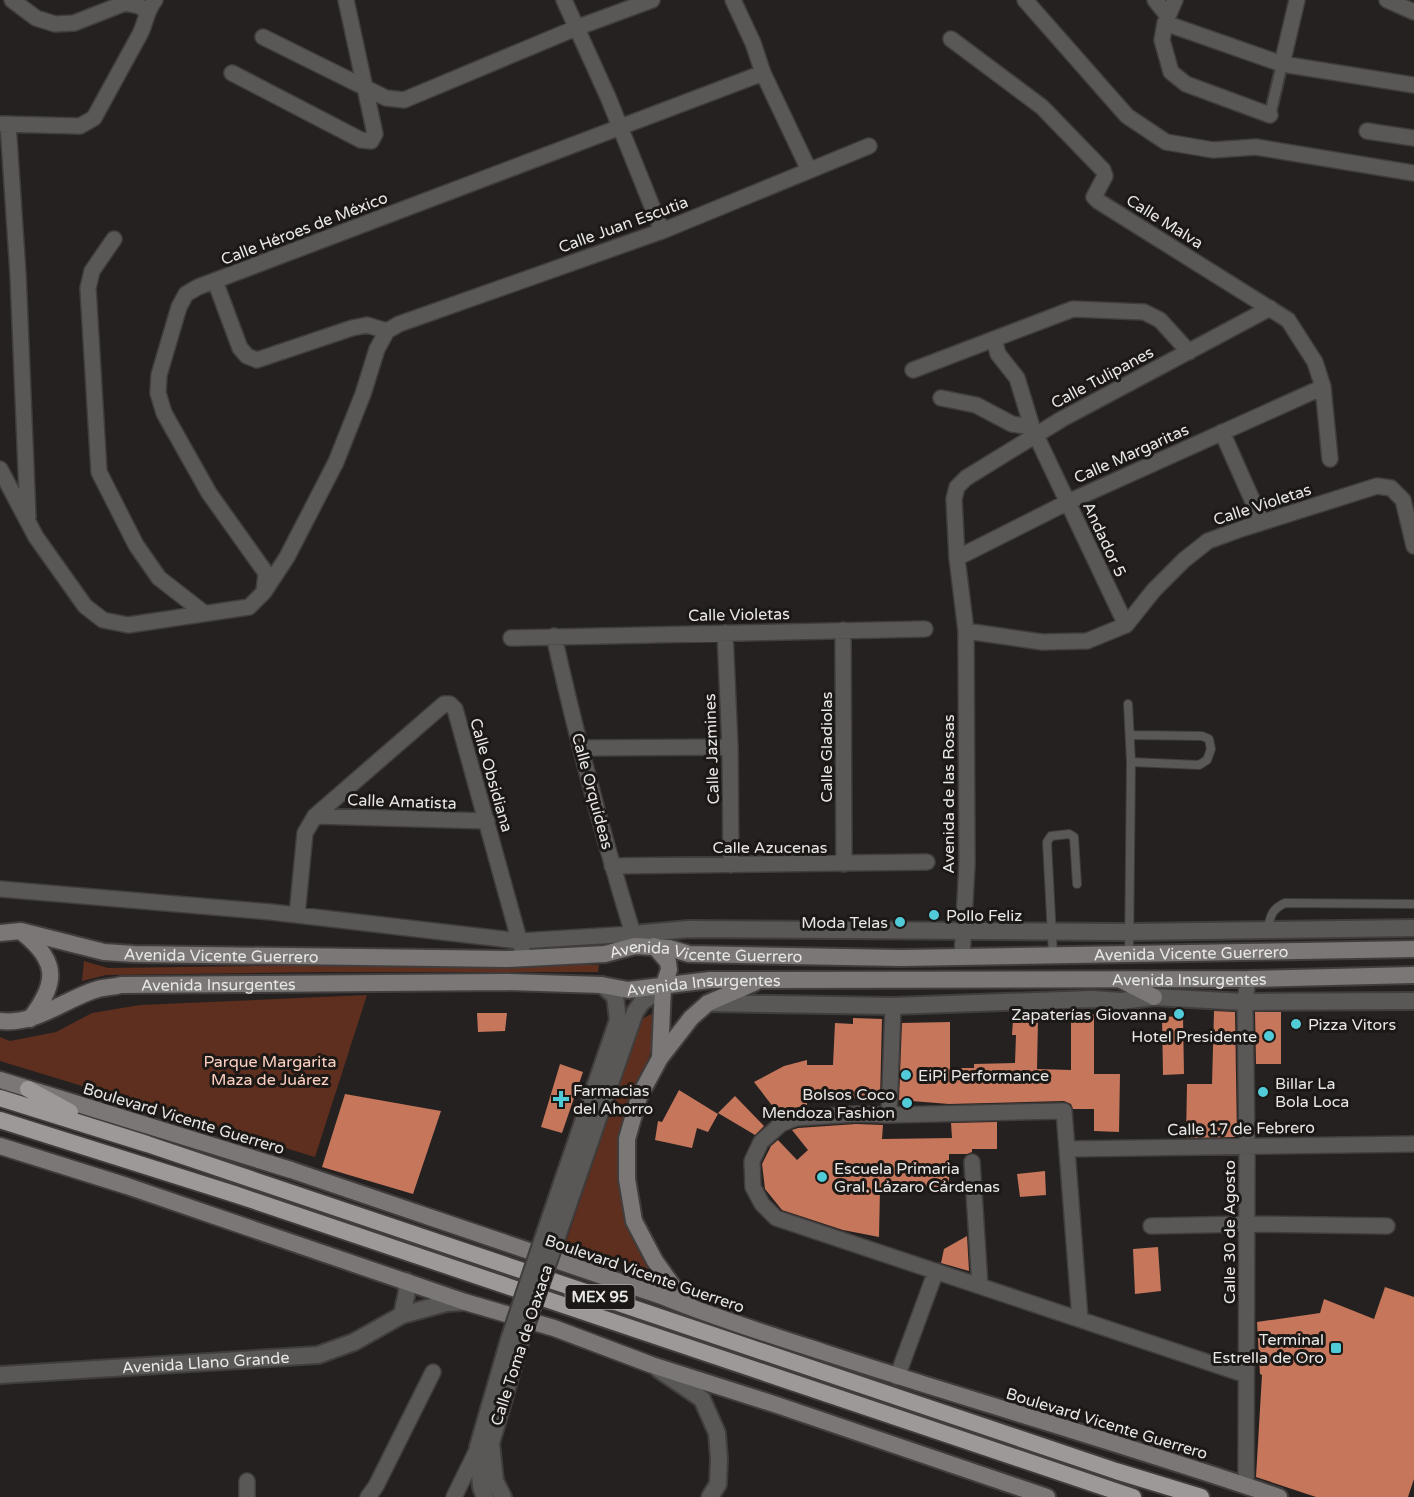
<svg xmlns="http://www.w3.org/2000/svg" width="1414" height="1497" viewBox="0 0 1414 1497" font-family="'Varela Round',sans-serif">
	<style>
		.green { fill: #5e2f1e }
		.building { fill: #c5765b }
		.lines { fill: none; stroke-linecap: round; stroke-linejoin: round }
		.service-casing { stroke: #403d3c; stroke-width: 10 }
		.pedestrian-casing { stroke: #403d3c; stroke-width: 14 }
		.minor-casing { stroke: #403d3c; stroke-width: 18 }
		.tertiary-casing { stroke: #403d3c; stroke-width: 20 }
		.secondary-casing { stroke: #403d3c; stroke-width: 20 }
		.trunk-casing { stroke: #403d3c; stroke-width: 20 }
		.service { stroke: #5a5857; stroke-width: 8 }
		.pedestrian { stroke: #5a5857; stroke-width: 10 }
		.minor { stroke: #5a5857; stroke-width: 15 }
		.tertiary { stroke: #5a5857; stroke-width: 16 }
		.secondary { stroke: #7a7776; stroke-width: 16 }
		.trunk { stroke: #9d9998; stroke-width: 16 }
		.tertiary-bridge-casing { stroke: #403d3c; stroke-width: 20; stroke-linecap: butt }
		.tertiary-bridge { stroke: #5a5857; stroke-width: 16 }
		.poi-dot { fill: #52cbd9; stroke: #1b1816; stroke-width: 2 }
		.labels { text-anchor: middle; stroke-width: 6; stroke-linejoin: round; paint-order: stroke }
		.shield { fill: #1b1816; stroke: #aba9a8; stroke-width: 1.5 }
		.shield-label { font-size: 15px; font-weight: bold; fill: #e9e7e6 }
		.street-label { font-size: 16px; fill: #e9e7e6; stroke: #1b1816 }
		.poi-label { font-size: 16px; fill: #e9e7e6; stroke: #1b1816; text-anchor: start }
		.park-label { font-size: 16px; fill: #fcd0c0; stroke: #1b1816 }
	</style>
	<rect width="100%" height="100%" fill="#252120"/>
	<path class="green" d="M84 961 108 968 332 965H599L598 972H332L106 975 82 981Z
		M367 995 315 1157 0 1061V1037L10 1041 56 1032 92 1013 140 1005Z
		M655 1012 661 1024 633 1101 624 1171 661 1273 566 1242 642 1019Z"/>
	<path class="building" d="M1214 1011 1235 1012 1237 1137 1186 1138 1187 1084H1212Z
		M1255 1012H1281V1064H1256Z
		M477 1013H507L505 1031 478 1032Z
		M1071 1014H1094V1074H1120L1119 1132 1094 1131V1109H1073L1071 1104 1064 1101 949 1104 899 1100 902 1023 950 1022V1068H974V1064L1015 1063 1016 1035H1012L1013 1020H1038L1037 1069 1071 1070Z
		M1183 1016 1184 1074 1163 1075 1162 1017Z
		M853 1018 882 1019 880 1099 825 1097 824 1101 807 1100V1105L777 1112 754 1082 784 1066 807 1060V1065H833L835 1023 853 1024Z
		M560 1064 583 1072 562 1133 541 1127Z
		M679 1090 718 1114 708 1132 697 1128 692 1148 655 1140 658 1121 662 1122Z
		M345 1094 441 1111 413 1194 322 1167Z
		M735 1096 764 1126 755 1135 718 1113Z
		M997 1122V1149H972V1152L967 1154H949V1187H916V1191L880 1189 879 1237 843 1230 782 1210 765 1189 762 1164 771 1146 778 1140 797 1160 808 1150 792 1130 798 1128 856 1124 883 1125 882 1139 952 1138 951 1123Z
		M1045 1171 1046 1195 1020 1197 1017 1174Z
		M967 1236 969 1271 941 1263 944 1249Z
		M1158 1247 1161 1291 1135 1294 1133 1249Z
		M1385 1287 1414 1297V1479L1408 1497H1316L1256 1477 1262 1375 1260 1374 1257 1322 1320 1313 1324 1299 1374 1319Z"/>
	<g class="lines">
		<g class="service-casing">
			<path id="service" d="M1128 704 1131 762 1129 954
				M1131 735 1202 736 1209 739 1211 749 1207 760 1199 765 1131 762
				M1268 929C1270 916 1272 909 1285 903L1414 904
				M1053 955 1047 842 1051 836 1069 834 1074 837 1077 884"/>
		</g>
		<g class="pedestrian-casing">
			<path id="pedestrian" d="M1270 115 1282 64"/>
		</g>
		<g class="minor-casing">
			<path id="minor" d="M12 0 36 18 55 24 74 23 125 3 139 6 146 11
				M564 0 608 97 662 231
				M733 0 753 43 763 73 809 170
				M1025 0 1127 116 1166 142 1213 150 1256 147 1414 173
				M1155 0 1168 16
				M1175 0 1165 23 1162 40 1171 72 1186 84 1270 115
				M1387 0 1414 12
				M1165 23 1282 64 1414 85
				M263 37 386 98 404 100 576 28 652 0
				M951 39 1042 107 1103 170 1105 176 1094 197 1098 201 1288 320 1315 362 1323 387 1330 459
				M1282 64 1297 0
				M232 73 361 140 371 141 375 134 346 0
				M0 124 80 126 94 118 140 34C146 22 146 11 155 0
				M8 124 18 274 28 517
				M1367 131 1414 138
				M114 239 92 271 88 288 99 472 136 545 159 578 204 613
				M215 281 240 348 247 356 257 360 352 328 367 325 387 331
				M387 331 399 324 662 231 869 146
				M994 339 998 354 1017 378 1032 427 1126 625
				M913 370 1073 309 1144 312 1160 320 1189 352
				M941 398 976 405 1012 424 1032 427
				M1222 432 1262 522
				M0 469 36 537 85 606 103 620 128 625 249 607 264 592 287 557 336 462 363 394 377 349 387 331
				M957 558 1068 502 1323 387
				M264 592 266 573 209 493 164 413 158 393 159 375 179 307 186 294 198 287 763 73
				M843 630 844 864
				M966 631 1042 642 1087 641 1126 625 1154 590 1184 560 1208 541 1241 529 1377 486 1391 488 1403 500 1414 546
				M725 633 730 747 731 865
				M511 638 925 629
				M582 748 730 747
				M315 816 487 821
				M612 866 927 862
				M0 889 271 912 520 941 633 934C603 836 576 736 554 636
				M297 915 305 833 315 816 444 704H450L455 709 522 950
				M962 957 967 864 966 631 957 558 954 499 957 487 966 478 1062 419 1270 308
				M889 1115 893 1006
				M1068 1149 1414 1144
				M972 1162 980 1286
				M1151 1226 1247 1224 1387 1226
				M1080 1319 1064 1111 889 1115 856 1114 796 1118 781 1124 761 1142 752 1161 753 1187 762 1204 776 1218 1246 1375
				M897 1377 936 1271
				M1246 1486 1247 1146 1245 1002 1248 979
				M247 1497V1481
				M368 1497 376 1486 433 1372
				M454 1497 479 1446"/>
		</g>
		<g class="tertiary-casing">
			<g id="tertiary">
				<path d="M635 946 633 934 689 929 1128 932 1414 928"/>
				<path d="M708 1003 893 1006 1092 999 1121 1001 1154 997 1245 1002 1414 1001"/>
				<path d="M547 1227 618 1020 615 996 602 985"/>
				<path d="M559 1231 635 1012 642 1002 663 987"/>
				<path d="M402 1315 407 1292 406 1281"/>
				<path d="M658 1369 702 1399 717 1433 719 1459 718 1484 710 1497"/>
				<path id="s1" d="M0 1375 318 1355 354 1342 402 1315 446 1303 465 1302"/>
				<path d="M485 1497 481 1487 478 1447 509 1340"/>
				<path d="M503 1497 495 1481 491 1443 520 1343"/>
			</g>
		</g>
		<g class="secondary-casing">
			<g id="secondary">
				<path id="s2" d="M0 933 21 931 104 952 134 954 507 959 605 954 635 946 669 948 689 954 901 958 1414 949"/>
				<path d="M24 934C60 963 56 985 30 1019"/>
				<path d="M654 946 668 962 669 970 663 987 660 1058"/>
				<path d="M1121 980 1154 997"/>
				<path id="s3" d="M0 1021C37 1025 64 999 98 989 106 987 114 987 121 985L506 982 602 985 628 990 710 980 1248 979 1414 975"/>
				<path d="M0 1080 291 1170 664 1297C716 1318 770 1335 823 1352 975 1402 1128 1445 1279 1497"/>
				<path d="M0 1146 127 1186 465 1302 554 1328 652 1365 777 1405 1047 1497"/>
				<path d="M690 1303 675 1289 655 1261 634 1221 627 1179V1139L639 1097 660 1058 691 1018 708 1003 754 983"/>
			</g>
		</g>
		<g class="trunk-casing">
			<path id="trunk" d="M28 1089 70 1112
				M0 1098 147 1144 1116 1471 1201 1497
				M0 1120 234 1194 1133 1497"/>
		</g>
		<use href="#service" class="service"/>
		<use href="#pedestrian" class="pedestrian"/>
		<use href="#minor" class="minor"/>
		<use href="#tertiary" class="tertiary"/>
		<use href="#secondary" class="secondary"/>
		<use href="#trunk" class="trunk"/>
		<g class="tertiary-bridge-casing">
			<path id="tertiary-bridge" d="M509 1340 547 1227
				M520 1343 559 1231"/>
		</g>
		<use href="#tertiary-bridge" class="tertiary-bridge"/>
	</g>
	<g class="poi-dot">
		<circle cx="934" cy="915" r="6"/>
		<circle cx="900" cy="922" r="6"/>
		<circle cx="1179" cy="1014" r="6"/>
		<circle cx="1296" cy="1024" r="6"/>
		<circle cx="1269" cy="1036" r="6"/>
		<circle cx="906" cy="1075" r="6"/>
		<circle cx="1263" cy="1092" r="6"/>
		<path d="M558 1090h6v6h6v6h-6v6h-6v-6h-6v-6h6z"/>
		<circle cx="907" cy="1103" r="6"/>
		<circle cx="822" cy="1177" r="6"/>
		<rect x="1330" y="1342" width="12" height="12" rx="3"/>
	</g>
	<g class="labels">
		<rect class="shield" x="565.5" y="1285" width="69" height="24" rx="4.5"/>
		<g class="shield-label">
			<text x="600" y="1302">MEX 95</text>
		</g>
		<g class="street-label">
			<text transform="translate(1165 221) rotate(32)" y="6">Calle Malva</text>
			<text transform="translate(623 224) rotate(-20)" y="6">Calle Juan Escutia</text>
			<text transform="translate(304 228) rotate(-21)" y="6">Calle Héroes de México</text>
			<text transform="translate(1102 377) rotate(-28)" y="6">Calle Tulipanes</text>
			<text transform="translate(1131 453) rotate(-24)" y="6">Calle Margaritas</text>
			<text transform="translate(1262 504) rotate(-18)" y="6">Calle Violetas</text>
			<text transform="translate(1105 539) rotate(65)" y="6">Andador 5</text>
			<text transform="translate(739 614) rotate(-1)" y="6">Calle Violetas</text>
			<text transform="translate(826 747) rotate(-90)" y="6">Calle Gladiolas</text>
			<text transform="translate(711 749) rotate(-92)" y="6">Calle Jazmines</text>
			<text transform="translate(492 775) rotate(74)" y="6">Calle Obsidiana</text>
			<text transform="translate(593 791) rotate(75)" y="6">Calle Orquídeas</text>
			<text transform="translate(948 794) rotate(-90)" y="6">Avenida de las Rosas</text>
			<text transform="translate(402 801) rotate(2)" y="6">Calle Amatista</text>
			<text x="770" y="853">Calle Azucenas</text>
			<text dy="6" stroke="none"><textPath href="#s2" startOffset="1196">Avenida Vicente Guerrero</textPath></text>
			<text dy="6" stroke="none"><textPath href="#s2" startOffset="224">Avenida Vicente Guerrero</textPath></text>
			<text dy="6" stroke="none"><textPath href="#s2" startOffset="710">Avenida Vicente Guerrero</textPath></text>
			<text dy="6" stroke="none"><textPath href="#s3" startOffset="1197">Avenida Insurgentes</textPath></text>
			<text dy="6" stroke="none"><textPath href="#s3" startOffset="225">Avenida Insurgentes</textPath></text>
			<text dy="6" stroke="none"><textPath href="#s3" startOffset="711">Avenida Insurgentes</textPath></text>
			<text transform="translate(184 1118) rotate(17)" y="6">Boulevard Vicente Guerrero</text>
			<text transform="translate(1241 1128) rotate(-1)" y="6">Calle 17 de Febrero</text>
			<text transform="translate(1229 1232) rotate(-90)" y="6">Calle 30 de Agosto</text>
			<text transform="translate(645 1273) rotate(19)" y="6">Boulevard Vicente Guerrero</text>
			<text transform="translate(521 1345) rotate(-72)" y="6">Calle Toma de Oaxaca</text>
			<text dy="6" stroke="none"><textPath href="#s1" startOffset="206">Avenida Llano Grande</textPath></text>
			<text transform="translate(1107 1423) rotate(17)" y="6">Boulevard Vicente Guerrero</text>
		</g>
		<g class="poi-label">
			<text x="946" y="921">Pollo Feliz</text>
			<text x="888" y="928" text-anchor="end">Moda Telas</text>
			<text x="1167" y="1020" text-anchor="end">Zapaterías Giovanna</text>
			<text x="1308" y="1030">Pizza Vitors</text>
			<text x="1257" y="1042" text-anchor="end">Hotel Presidente</text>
			<text x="918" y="1081">EiPi Performance</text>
			<text x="1275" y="1089">Billar La<tspan x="1275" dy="18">Bola Loca</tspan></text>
			<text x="573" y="1096">Farmacias<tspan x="573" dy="18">del Ahorro</tspan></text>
			<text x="895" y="1100" text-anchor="end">Bolsos Coco<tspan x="895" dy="18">Mendoza Fashion</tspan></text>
			<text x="834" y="1174">Escuela Primaria<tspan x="834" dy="18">Gral. Lázaro Cárdenas</tspan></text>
			<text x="1324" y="1345" text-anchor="end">Terminal<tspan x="1324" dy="18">Estrella de Oro</tspan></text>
		</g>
		<g class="park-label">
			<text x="270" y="1067">Parque Margarita<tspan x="270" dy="18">Maza de Juárez</tspan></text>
		</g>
	</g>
</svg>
